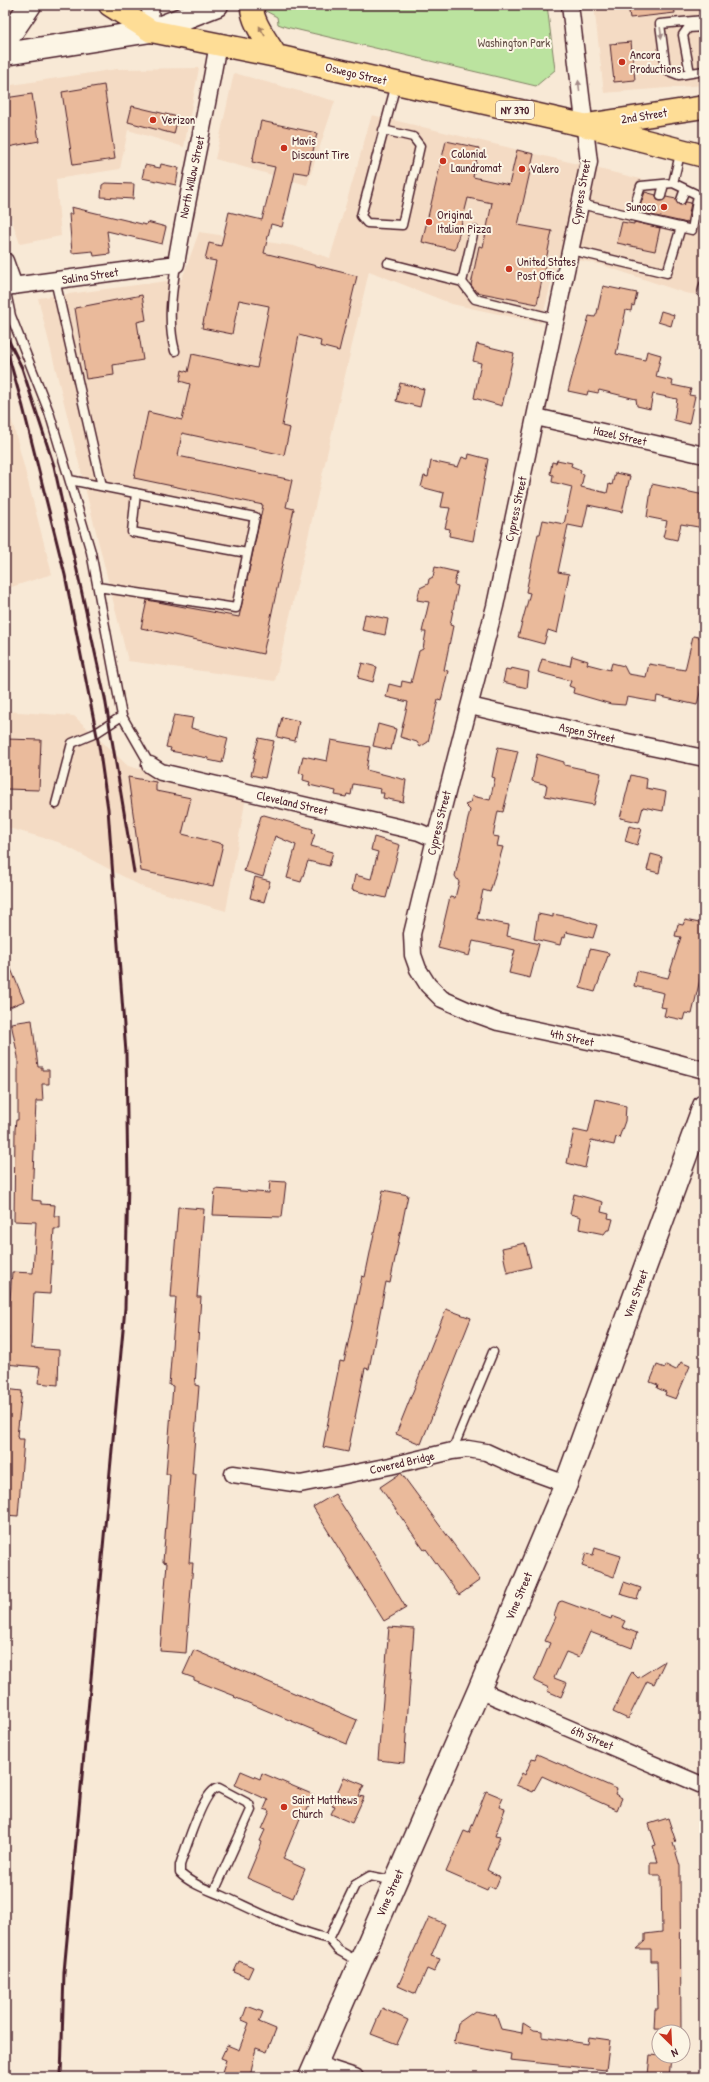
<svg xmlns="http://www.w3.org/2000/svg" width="709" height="2082" viewBox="0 0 709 2082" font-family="'Patrick Hand',sans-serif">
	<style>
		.built { fill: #f4dbc4 }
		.green { fill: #bbe39f; stroke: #828165 }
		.building { fill: #eaba9b; stroke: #4a1f2b }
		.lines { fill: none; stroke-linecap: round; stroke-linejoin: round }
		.lane-casing { stroke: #4a1f2b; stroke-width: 11 }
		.street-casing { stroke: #4a1f2b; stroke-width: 19 }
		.secondary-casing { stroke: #4a1f2b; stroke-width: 25 }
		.primary-casing { stroke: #4a1f2b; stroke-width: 25 }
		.lane { stroke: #fcf5e5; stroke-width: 8 }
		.street { stroke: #fcf5e5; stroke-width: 16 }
		.secondary { stroke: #fcf5e5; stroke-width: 22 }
		.primary { stroke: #fedd96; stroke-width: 22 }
		.rail { stroke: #4a1f2b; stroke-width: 3 }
		.oneway { fill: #a47e60 }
		.oneway2 { fill: #a38a88 }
		.poi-dot { fill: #c8321e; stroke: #fcf5e5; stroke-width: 1.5 }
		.labels { text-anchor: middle; stroke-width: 4; stroke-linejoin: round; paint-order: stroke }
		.shield { fill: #fcf5e5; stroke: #7f5f63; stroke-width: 1 }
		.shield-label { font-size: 11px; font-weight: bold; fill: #4a1f2b }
		.park-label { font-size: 12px; fill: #665048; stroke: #fcf5e5 }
		.poi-label { font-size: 12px; fill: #4a1f2b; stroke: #fcf5e5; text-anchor: start }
		.street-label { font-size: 12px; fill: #4a1f2b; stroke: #fcf5e5 }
	</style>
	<rect width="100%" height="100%" fill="#f8e9d6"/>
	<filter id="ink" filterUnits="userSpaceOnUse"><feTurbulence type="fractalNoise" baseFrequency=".025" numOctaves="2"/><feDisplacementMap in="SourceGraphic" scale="8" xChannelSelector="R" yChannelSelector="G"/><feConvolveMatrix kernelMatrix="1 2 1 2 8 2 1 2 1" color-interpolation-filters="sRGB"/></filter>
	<g filter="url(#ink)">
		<path class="built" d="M5 5H17L15 14 5 22Z
			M594 5H704V85L604 93Z
			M199 68 184 147 128 130 120 169 56 179 61 236 20 244 5 200V86L117 69Z
			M234 73 335 101 307 185 215 159Z
			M372 115 704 194V296L685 293 599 264 558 256 541 323 452 304 369 271 275 681 128 661 38 298 182 279 199 232 294 246 330 258Z
			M5 400 14 428 52 574 5 589Z
			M5 711 74 716 128 766 246 797 226 911 145 888 58 842 5 827Z"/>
		<path class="green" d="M262 5H547L555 70 536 86 286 27 278 24 277 17 260 8Z"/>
		<path class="building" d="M628 5H674L675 13 630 18Z
			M631 42 635 80 614 82 610 44Z
			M104 85 115 159 73 165 62 92Z
			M32 94 39 141 8 147 5 129V98Z
			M132 106 178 117 174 134 128 122Z
			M261 121 317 133 308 174 295 172 282 227 271 224 264 253 357 276 339 351 320 346 321 341 299 335 282 426 290 428 284 455 182 433 178 456 292 480 286 507 294 509 263 654 141 628 147 600 239 617 263 505 134 478 148 412 182 420 190 384 180 381 182 370 188 372 192 354 257 368 269 306 239 300 232 334 202 328 216 261 205 259 209 243 221 246 229 212 262 220 275 167 252 162Z
			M446 141 479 148 473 177 509 185 517 150 534 154 518 225 552 231 537 304 476 292 471 285 479 246 483 247 492 203 468 198 455 250 422 242Z
			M161 164 179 168 176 185 142 178 145 165 160 168Z
			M105 183 134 184 133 199 101 197 102 185Z
			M645 192 656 195 657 200 660 201 666 197 676 199 680 205 684 204 686 202 691 203 687 223 638 212Z
			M71 207 146 225 147 222 166 227 162 244 107 231 110 254 94 256 93 251 72 253 69 214H72Z
			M622 222 634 224V222L660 228 655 251 617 243Z
			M603 286 637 293 634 306 632 305 631 311 626 310 616 354 645 360 647 351 661 355 656 377 673 381 672 385 691 389 689 395 695 396 689 424 674 420 677 399 653 394 650 409 637 406 636 399 599 390 598 393 588 391 587 395 568 391 589 316 595 317 597 313Z
			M142 295 146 320 137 322 143 360 113 365 114 375 86 379 75 308Z
			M661 311 674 315 671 326 658 322Z
			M477 344 514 353 502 406 474 398 481 363 473 361Z
			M400 383 424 389 420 407 396 401Z
			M469 454 488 459 473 541 449 536 450 529 445 528 450 508 441 507 444 493 421 487 424 476 428 477 431 461 458 467 462 457 468 459Z
			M557 460 572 463 571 466 581 470 580 473 584 474 581 487 607 493 609 484 612 485 615 473 630 476 622 512 588 505 583 528 568 525 558 572 569 574 563 604 557 633 548 630 544 644 518 637 530 593 526 592 538 534H540L543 520 564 524 572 487 552 482 553 475 550 474 552 462 556 463Z
			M652 484 704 495V528L681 524 677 540 663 537 667 521 647 517Z
			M435 567 457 572 454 585 458 586 450 625 453 626 444 670 448 671 441 701 438 700 428 742 420 747 417 742 400 737 408 702 386 697 389 684 401 687 402 681 411 683 419 651 423 649 426 632H422L429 602 417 600 420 588 428 584 429 579 433 577Z
			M365 614 388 619 385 635 362 630Z
			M693 636 704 638V676L697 705 657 696 656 702 627 697 625 705 611 704 573 693 574 688 569 686 571 681 538 672 542 659 570 666 572 656 588 661 587 664 610 670 612 663 624 666 628 674 646 677 649 664 685 670Z
			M362 663 377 667 373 682 358 678Z
			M511 668 529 672 527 688 503 682 506 669 510 670Z
			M174 715 193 718 191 728 228 738 222 763 208 760V758L170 751 171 748 166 747Z
			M282 717 299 721 295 741 277 737Z
			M378 724 396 729 391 750 373 746Z
			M259 738 274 741 265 778 251 775 255 759 253 758Z
			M5 739 41 740 39 790 5 789Z
			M331 740 370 747 366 770 406 780 403 802 383 798 384 793H380L381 789 353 784 351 795 347 794 346 797 335 795 336 791 309 785 310 782 303 780 304 774 299 773 303 756 327 761Z
			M498 747 518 751 503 812 498 811 493 836 499 837 497 846 503 847 490 892 483 890 477 919 509 925 507 936 539 944 530 978 509 973 515 950 473 941 469 956 438 948 450 897 455 898 459 882 455 876 470 810 465 805 470 803 472 796 490 800 495 778 492 777 494 766Z
			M537 754 564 762V765L601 773 594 805 545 796 547 785 532 781Z
			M631 775 647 779 646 788 666 792 663 811 643 807 639 822 620 818Z
			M128 777 156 782V791L191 798 182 834 223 844 213 886 141 871Z
			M264 815 313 829 312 833 315 834 311 846 333 852 329 866 308 861 301 882 287 878 296 845 275 836 263 877 244 871 261 816Z
			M629 826 642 829 637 845 625 841Z
			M374 837 400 845 386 898 352 890 355 875 371 879 378 852 371 850Z
			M651 854 662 857 659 873 647 870Z
			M255 877 270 881 264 902 250 898Z
			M538 914 553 917V914L569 917 597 925 593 938 566 932 565 938 562 937 560 945 534 939Z
			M685 920 704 924V962L692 1014 685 1013 683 1020 664 1016 666 1008 661 1007 664 993 634 986 637 971 668 978 681 937 675 936 678 924 683 925Z
			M590 949 609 953 595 992 580 988Z
			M5 954 24 1001 5 1009Z
			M32 1020 38 1067H42V1070H49V1084H42L43 1101H36L32 1200 41 1201V1204L55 1205 54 1216H60V1229H54L50 1294 34 1293 31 1348 59 1350 58 1385 38 1383 40 1367 5 1364 8 1337H5L7 1300H10L12 1272 33 1273 36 1222 14 1221 15 1129 16 1120H18V1057L11 1023Z
			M596 1099 626 1106 625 1121 619 1138 616 1137 614 1145 591 1140 585 1168 567 1163 574 1130 588 1133Z
			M270 1181 286 1182 282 1217 213 1215 215 1189 269 1193Z
			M383 1190 408 1195 390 1283 386 1282 369 1369 365 1368 348 1452 323 1447 340 1361 344 1362 362 1276 365 1277Z
			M574 1194 603 1202 601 1212 609 1214 608 1218 613 1219 610 1230H607L604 1234 579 1229 581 1217 570 1214Z
			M178 1207 204 1209 197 1297H201L195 1385 199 1386 192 1474H196L189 1563H193L186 1653 160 1651 167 1563 163 1562 170 1474H166L173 1386 169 1385 176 1297H171Z
			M525 1243 531 1267 507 1273 502 1248Z
			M446 1309 471 1318 421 1444 396 1434Z
			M681 1362 690 1366 676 1399 665 1395 666 1392 657 1388 658 1385 650 1382 657 1365 665 1368 666 1365 676 1370Z
			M5 1389 22 1391 17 1436 18 1439H24L18 1516 5 1515Z
			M401 1473 480 1580 459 1595 426 1549 424 1550 380 1487Z
			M335 1494 377 1559 406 1608 384 1621 313 1507Z
			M595 1548 621 1556 614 1577 582 1566 586 1553 593 1555Z
			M624 1582 641 1588 637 1599 620 1594Z
			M562 1601 611 1619 612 1616 625 1621 622 1627 637 1633 632 1648 590 1632 579 1657 566 1652 554 1678 567 1683 561 1697 547 1691 549 1688 534 1681 550 1643 545 1641 556 1617 554 1616 559 1602Z
			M389 1627 414 1629 404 1763 378 1760Z
			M194 1650 357 1720 347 1744 234 1697 235 1696 194 1680V1678L183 1674Z
			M665 1661 654 1684 647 1681 628 1719 613 1712 629 1677 632 1672 638 1678Z
			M537 1754 617 1789 615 1794 622 1798 617 1810 542 1776 533 1792 516 1785 522 1773 525 1775 532 1758 535 1759Z
			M241 1771 260 1779 262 1773 314 1795 304 1817 301 1816 283 1859 305 1869 293 1898 247 1878 262 1842 260 1841 265 1830 262 1829 270 1811 264 1809 268 1800 235 1785Z
			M344 1777 364 1785 359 1796 364 1797 352 1823 331 1814 335 1806 332 1805Z
			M486 1791 503 1798 499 1807 505 1809 495 1836 500 1837 487 1870 500 1877 495 1889 489 1886 487 1890 446 1872 464 1831 469 1833Z
			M668 1818 676 1842 673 1843 680 1866 681 2030 654 2029 655 2009H658L657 1961H651V1949H636L645 1941V1934L662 1932 661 1875H650V1862H658L653 1846 656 1845 649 1824Z
			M429 1917 445 1924 431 1956 440 1959 434 1972 427 1969 416 1994 398 1986Z
			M239 1961 253 1967 248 1978 234 1972Z
			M247 2006 263 2012 259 2022 276 2029 267 2052 256 2048 250 2077H223L225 2073 222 2072 226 2060 221 2058 227 2045 239 2050 249 2023 242 2020Z
			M382 2008 408 2020 397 2044 371 2034Z
			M475 2011 496 2015 501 2029 522 2033 523 2023 534 2030 542 2031V2037L588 2044 589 2037 610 2040 606 2070 510 2060 511 2054 454 2043 458 2023Z
			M650 2055 671 2057 669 2077 648 2075Z"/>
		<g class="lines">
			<g class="lane-casing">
				<path id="lane" d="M704 20 660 24 666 70 679 75 704 71
					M690 73 683 35 688 28 704 27
					M383 130 413 137 420 146 402 225 367 223 361 216 396 84
					M661 196 664 184
					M681 200 685 189
					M580 204 692 230 698 195 673 183 681 150
					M631 216 641 186 673 183
					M571 250 667 273 681 227
					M388 263 462 282 475 299 556 319
					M55 280 102 486
					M462 282 474 230
					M704 285 702 293H704
					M5 287 11 316 49 412 91 552 122 716 150 765
					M175 351C167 321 172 293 176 264
					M70 480 255 517 236 608 98 587
					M136 493 132 532 247 553
					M56 804 72 743 96 733 122 716
					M452 1451 493 1352
					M214 1892 251 1810 249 1804 219 1788C204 1787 185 1851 180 1865V1873C191 1884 209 1890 223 1896 258 1912 292 1930 329 1939
					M359 1962 338 1950 329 1939 355 1885 370 1876 395 1881"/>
			</g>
			<g class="street-casing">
				<path id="street" d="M150 5 151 31
					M570 5 589 162 495 606 435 839 412 934 413 955 418 969 428 985 442 999 476 1014 498 1022 622 1048 704 1070
					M5 261 14 286
					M5 287 176 264C188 190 206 117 218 43
					M536 417 704 455
					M470 706 608 738 704 758
					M150 765 161 772 419 832 435 839
					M233 1474 300 1484 390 1466 452 1451 468 1449 486 1452 519 1467 566 1484
					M479 1690 704 1786
					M315 2064 355 2077"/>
			</g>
			<g class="secondary-casing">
				<path id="secondary" d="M5 42 30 5
					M5 54 151 31 217 5
					M310 2077 479 1690 566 1484 704 1106"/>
			</g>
			<g class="primary-casing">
				<path id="primary" d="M110 5 151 31 276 56 583 125 704 156
					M252 5C251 22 268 42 276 56
					M593 124 704 107"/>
			</g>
			<use href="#lane" class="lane"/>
			<use href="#street" class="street"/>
			<use href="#secondary" class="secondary"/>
			<use href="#primary" class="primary"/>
			<path class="rail" d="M5 333 22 368 54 466 105 698 134 872
				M5 344 23 407 65 575 99 746 108 809 126 1053 128 1182 125 1308 64 1972 61 2077"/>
		</g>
		<defs><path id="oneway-solid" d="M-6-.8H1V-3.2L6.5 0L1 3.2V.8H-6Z"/></defs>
		<use class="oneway" href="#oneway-solid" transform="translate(262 31) rotate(-120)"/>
		<g class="oneway2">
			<use href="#oneway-solid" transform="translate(661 33) rotate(82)"/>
			<use href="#oneway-solid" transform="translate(579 86) rotate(-96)"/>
		</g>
	</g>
	<g class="poi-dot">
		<circle cx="622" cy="62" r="4"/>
		<circle cx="153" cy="120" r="4"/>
		<circle cx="284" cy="148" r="4"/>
		<circle cx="443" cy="161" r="4"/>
		<circle cx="522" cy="169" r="4"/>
		<circle cx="664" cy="207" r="4"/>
		<circle cx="429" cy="222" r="4"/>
		<circle cx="509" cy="269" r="4"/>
		<circle cx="284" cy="1807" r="4"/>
	</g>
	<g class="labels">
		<rect class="shield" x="496" y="101" width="38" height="18" rx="3"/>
		<g class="shield-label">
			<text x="515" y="114">NY 370</text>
		</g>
		<g class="park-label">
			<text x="514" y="47">Washington Park</text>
		</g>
		<g class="poi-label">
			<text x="630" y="59">Ancora<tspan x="630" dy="14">Productions</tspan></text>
			<text x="161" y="124">Verizon</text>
			<text x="292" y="145">Mavis<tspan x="292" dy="14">Discount Tire</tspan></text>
			<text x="451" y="158">Colonial<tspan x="451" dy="14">Laundromat</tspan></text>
			<text x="530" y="173">Valero</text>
			<text x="656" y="211" text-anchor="end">Sunoco</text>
			<text x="437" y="219">Original<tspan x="437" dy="14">Italian Pizza</tspan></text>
			<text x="517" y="266">United States<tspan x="517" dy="14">Post Office</tspan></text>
			<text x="292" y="1804">Saint Matthews<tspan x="292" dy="14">Church</tspan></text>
		</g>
		<g class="street-label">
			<text transform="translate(356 74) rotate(13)" y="4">Oswego Street</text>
			<text transform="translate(644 116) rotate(-9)" y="4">2nd Street</text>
			<text transform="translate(192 177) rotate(-78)" y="4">North Willow Street</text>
			<text transform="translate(581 192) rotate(-80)" y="4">Cypress Street</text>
			<text transform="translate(90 276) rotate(-8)" y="4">Salina Street</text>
			<text transform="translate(620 436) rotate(13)" y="4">Hazel Street</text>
			<text transform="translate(516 509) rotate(-78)" y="4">Cypress Street</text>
			<text transform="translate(587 733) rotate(13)" y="4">Aspen Street</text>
			<text transform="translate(292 803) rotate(13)" y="4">Cleveland Street</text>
			<text transform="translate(439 823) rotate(-76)" y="4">Cypress Street</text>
			<text transform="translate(572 1038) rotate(12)" y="4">4th Street</text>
			<text transform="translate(636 1294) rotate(-70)" y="4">Vine Street</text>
			<text transform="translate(402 1463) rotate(-13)" y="4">Covered Bridge</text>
			<text transform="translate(519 1596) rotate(-67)" y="4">Vine Street</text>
			<text transform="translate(592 1738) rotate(23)" y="4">6th Street</text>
			<text transform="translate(390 1893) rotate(-66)" y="4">Vine Street</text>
		</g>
	</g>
	<rect width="709" height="2082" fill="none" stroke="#fcf5e5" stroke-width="20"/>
	<rect x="10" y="10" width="689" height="2062" fill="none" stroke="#4a1f2b" stroke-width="1.5" filter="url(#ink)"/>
	<g transform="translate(671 2044) rotate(156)"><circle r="19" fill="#fcf5e5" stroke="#b59f9b"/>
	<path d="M0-3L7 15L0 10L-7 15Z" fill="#c8321e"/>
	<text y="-6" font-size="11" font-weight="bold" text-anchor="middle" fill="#4a1f2b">N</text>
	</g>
</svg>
